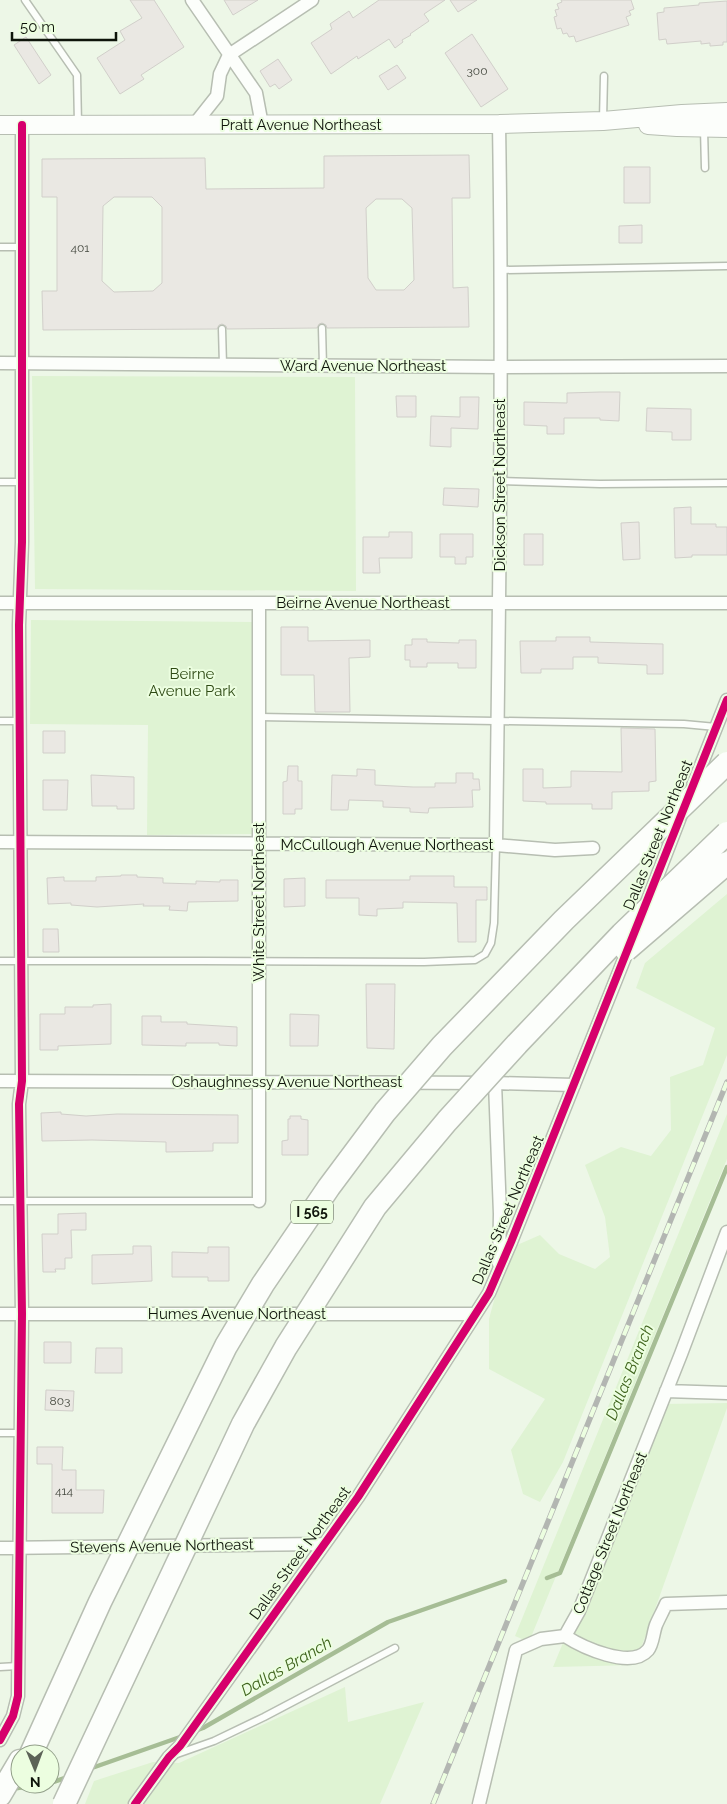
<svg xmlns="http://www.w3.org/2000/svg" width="727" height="1804" viewBox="0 0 727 1804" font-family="Raleway,sans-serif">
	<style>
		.green { fill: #dff3d3 }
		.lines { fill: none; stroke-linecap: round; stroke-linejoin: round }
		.stream { stroke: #a6bd95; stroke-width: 4.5 }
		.building { fill: #eae8e3; stroke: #d1cfca; fill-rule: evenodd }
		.service-casing { stroke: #b7beb2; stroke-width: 9 }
		.minor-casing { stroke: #b7beb2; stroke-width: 15 }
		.secondary-casing { stroke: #b7beb2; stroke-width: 20 }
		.motorway-casing { stroke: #b7beb2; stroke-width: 25 }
		.service { stroke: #fcfefb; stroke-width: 6 }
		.minor { stroke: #fcfefb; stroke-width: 12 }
		.secondary { stroke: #fcfefb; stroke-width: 18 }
		.motorway { stroke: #fcfefb; stroke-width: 22 }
		.rail-casing { stroke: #b3b6b2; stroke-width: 5.5 }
		.rail { stroke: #ecfee0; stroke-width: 4; stroke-dasharray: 11; stroke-linecap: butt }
		.motorway-bridge-casing { stroke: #b7beb2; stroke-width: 25; stroke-linecap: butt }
		.motorway-bridge { stroke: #fcfefb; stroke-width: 22 }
		.cycleway-casing { stroke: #ecfee0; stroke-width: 11 }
		.cycleway { stroke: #d6006c; stroke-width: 8 }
		.labels { text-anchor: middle; stroke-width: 4; stroke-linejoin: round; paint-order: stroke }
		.number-label { font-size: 12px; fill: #464a41 }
		.shield { fill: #ecfee0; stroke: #515a4a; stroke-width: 1 }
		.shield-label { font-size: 14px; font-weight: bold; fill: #0e140a }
		.street-label { font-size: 15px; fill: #0e140a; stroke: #ecfee0 }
		.park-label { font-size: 15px; fill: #2e4a14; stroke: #ecfee0 }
		.water-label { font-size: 16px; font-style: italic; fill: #3e631c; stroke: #ecfee0 }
	</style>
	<rect width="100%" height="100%" fill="#edf7e7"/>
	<path class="green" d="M32 376 355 377 356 591 35 589Z
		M31 620 252 622 254 834 147 835 148 725 30 724Z
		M727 894V1055L563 1462 540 1502 523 1494 511 1450 545 1399 489 1369V1319L508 1249 540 1235 559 1254 595 1269 610 1257 605 1217 585 1165 621 1147 651 1156 671 1130 670 1077 703 1065 715 1028 636 988 645 963Z
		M727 1114V1159L529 1642 515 1636Z
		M727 1403V1408L635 1665 553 1667 662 1404Z
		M345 1687 348 1722 424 1702 380 1804H85L94 1781 153 1762 179 1763Z"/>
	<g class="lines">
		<path class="stream" d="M547 1578 560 1573 727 1167
			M195 1731 203 1728 388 1622 505 1581
			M89 1769 183 1736
			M50 1783 68 1777
			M11 1789 45 1784"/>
	</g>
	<path class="building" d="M130 0H154L184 47 141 75 144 79 120 94 97 58 125 40 120 31 142 18Z
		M224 0H258L233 15Z
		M379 0H445L424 14 429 21 410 34 411 35 402 40 403 42 395 48 389 39 358 59 357 56 331 74 311 43 332 29 330 24 349 11 353 18Z
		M450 0H477L458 12Z
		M561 0H631L634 9 629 11 631 15 626 17 629 25 576 42 574 36 569 37 567 33 563 34 561 28 557 29 554 17 557 16 555 10 559 9 557 4 562 2Z
		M727 1V42H723V45L710 46V43L701 44V41L667 44 666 39 659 40 657 13 664 12V8L699 5V3Z
		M472 34 508 89 481 107 445 53Z
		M26 37 51 75 39 84 14 45Z
		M278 59 292 80 279 89 275 84 270 87 260 71Z
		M397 65 406 78 388 90 379 76Z
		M469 155 470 198H452L453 288 468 287 469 327 327 328 326 325 322 323 319 324 317 328 227 329 226 326 222 324 219 325 217 329 43 330 42 291H57V197H42V159L205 158 206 189 324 188V156ZM114 197H152L162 207V283L153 291 114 292 102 281 103 206ZM376 199H402L412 208 414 280 404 290H376L368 278 366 208Z
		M624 167H650V203H624Z
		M642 225V243H619V226Z
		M600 392H620L619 421 600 420V418H564V434H547V426L524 425V402L567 403V393Z
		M396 396H416V417H397Z
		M460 397H479L478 429 451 428V447L430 446 431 416 460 417Z
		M647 408 691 409V440H672V432L646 431Z
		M444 488 479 489 478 507 443 505Z
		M691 507V524H716V527H727V555H692V557L675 558 674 508Z
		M639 522 640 559 623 560 621 523Z
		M389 532H412V558H379L380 573H363V537H389Z
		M440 534H473V557H466V564H455V557H440Z
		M524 534H543V565H524Z
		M281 627H308V641L370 640V657L349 658 350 712H315L314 675H281Z
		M556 637H590V642L663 644V674H647V665L598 663V657H573V669H541V673H521L520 641H556Z
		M412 639H427V642L459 643V640H476V668H458V663H427V667H410V660H405V645H412Z
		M621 728 655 729 656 781 649 782V791L612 792V809H592V804H546V802L523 801V769H543V788L571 787V771L622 772Z
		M43 731H65V753H43Z
		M288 766H298V781H302V809H295V814H283V782L287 781Z
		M357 769 375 770V785L413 787H435V783H456V773H473V779H479L480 790H472L473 807 429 808 428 813 410 812V808L383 807V801L349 800 348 810H331L332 775 357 776Z
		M91 775 134 777V809H117V806H92Z
		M43 780H68L67 810H43Z
		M121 875H137V877L163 878V883L196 884V881L220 882V880H238V901L188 902 187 911 169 910 170 906H143L144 904 97 907 71 905V903L48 904 47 878 64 877V881H96V877L121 876Z
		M410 876H454V887H487V900H476V942H458L457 903 403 902V908L377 909V916L359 915V898H326V880H410Z
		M305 878V906L284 907V879Z
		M43 929H58L59 952H43Z
		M366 984H395L394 1049 367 1048Z
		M111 1004V1044L58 1046V1050H40V1014H65V1007H93V1005Z
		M290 1014 319 1015 318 1046H290Z
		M142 1016H161V1022H187V1024L237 1027V1046L219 1045V1043H186V1046L142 1045Z
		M61 1112V1114L86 1116 117 1114 238 1115V1143H213V1151L166 1152V1142L92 1140 42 1141 41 1113Z
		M290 1116H301V1119L308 1120V1155H282V1141L288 1140V1119H290Z
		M86 1213V1230H71L72 1258H65V1269H55L56 1272H43L42 1234H58V1214Z
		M133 1246H151L152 1281 92 1284V1255L133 1254Z
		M208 1247H229V1281H208V1277H172V1252L208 1253Z
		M44 1342H71V1363H44Z
		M96 1348H122V1373H95Z
		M46 1390 74 1391 73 1411 45 1410Z
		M37 1447H63L62 1470H76V1490H104L103 1513H52V1464H37Z"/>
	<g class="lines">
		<g class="service-casing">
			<path id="service" d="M25 0 77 75 78 124
				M603 120 604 76
				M704 129 705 168
				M0 247H22
				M501 270 727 266
				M322 328 323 366
				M222 329 223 365
				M501 481 600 484 727 483
				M0 482H22
				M259 717 684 724 716 727
				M0 721H20
				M0 961H202L424 962 475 960 485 954 491 943 494 923 496 845
				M0 1201H259
				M0 1433H21
				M0 1667 18 1666
				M177 1754 214 1741 264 1717 395 1648"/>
		</g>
		<g class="minor-casing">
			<path id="minor" d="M192 0 256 93 262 125
				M194 125 217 96 220 74 229 55 312 0
				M0 363 500 367 727 366
				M0 603H727
				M259 603V1201
				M690 793 727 700
				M0 842 496 845 555 850 593 848
				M496 845C499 605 503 365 499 124
				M646 905 682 812
				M0 1081 495 1083 574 1085
				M495 1083 500 1214 499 1264
				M0 1314H474
				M666 1391 727 1393
				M0 1548 323 1544
				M565 1636C582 1647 631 1670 648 1650 653 1644 653 1633 656 1625 659 1618 663 1611 666 1604L727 1602
				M0 1740 13 1716 18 1696 22 1314 19 1104 22 1081 19 625 22 542V125
				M135 1804 169 1757 180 1746 358 1497 489 1293 511 1242 629 947
				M479 1804 516 1650 541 1639 565 1636 579 1611 681 1354 727 1232"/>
		</g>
		<g class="secondary-casing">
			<path id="secondary" d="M0 125 499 124 603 121 682 114 727 112
				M648 125 677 127 727 128"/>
		</g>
		<g class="motorway-casing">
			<path id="motorway" d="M0 1795 20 1761"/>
		</g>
		<use href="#service" class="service"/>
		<use href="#minor" class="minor"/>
		<use href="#secondary" class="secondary"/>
		<use href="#motorway" class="motorway"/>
		<g class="rail-casing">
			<path id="rail" d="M433 1804 727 1082"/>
		</g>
		<use href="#rail" class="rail"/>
		<g class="motorway-bridge-casing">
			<path id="motorway-bridge" d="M626 950 727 863
				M31 1754 100 1602 226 1346 263 1284 329 1187 385 1112 442 1046 564 920 727 763
				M64 1804 243 1424 286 1347 375 1207 447 1121 517 1044 622 934 727 833"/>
		</g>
		<use href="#motorway-bridge" class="motorway-bridge"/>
		<g class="cycleway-casing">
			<path id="cycleway" d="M0 1740 13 1716 18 1696 22 1314 19 1104 22 1081 19 625 22 542V125
				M135 1804 169 1757 180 1746 358 1497 489 1293 511 1242 727 700"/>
		</g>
		<use href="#cycleway" class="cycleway"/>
	</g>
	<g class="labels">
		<g class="number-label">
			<text x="477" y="75">300</text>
			<text x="80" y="252">401</text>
			<text x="60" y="1405">803</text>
			<text x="64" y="1495">414</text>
		</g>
		<rect class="shield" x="291" y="1200.5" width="42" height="23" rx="4"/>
		<g class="shield-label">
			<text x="312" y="1217">I 565</text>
		</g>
		<g class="street-label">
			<text x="301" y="130">Pratt Avenue Northeast</text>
			<text x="363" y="371">Ward Avenue Northeast</text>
			<text transform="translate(500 485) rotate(-90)" y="5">Dickson Street Northeast</text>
			<text x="363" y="608">Beirne Avenue Northeast</text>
			<text transform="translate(658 835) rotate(-68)" y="5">Dallas Street Northeast</text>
			<text x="387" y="850">McCullough Avenue Northeast</text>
			<text transform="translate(259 902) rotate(-90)" y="5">White Street Northeast</text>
			<text x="287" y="1087">Oshaughnessy Avenue Northeast</text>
			<text transform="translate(508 1210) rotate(-67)" y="5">Dallas Street Northeast</text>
			<text x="237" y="1319">Humes Avenue Northeast</text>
			<text transform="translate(610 1533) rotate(-68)" y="5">Cottage Street Northeast</text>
			<text transform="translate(162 1546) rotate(-1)" y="5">Stevens Avenue Northeast</text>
			<text transform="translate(300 1553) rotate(-54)" y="5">Dallas Street Northeast</text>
		</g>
		<g class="park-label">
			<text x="192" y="679">Beirne<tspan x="192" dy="17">Avenue Park</tspan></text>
		</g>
		<g class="water-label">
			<text transform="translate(629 1372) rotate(-68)" y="6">Dallas Branch</text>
			<text transform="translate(286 1666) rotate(-30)" y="6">Dallas Branch</text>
		</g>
	</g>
	<g transform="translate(35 1769) rotate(179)"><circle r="24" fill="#ecfee0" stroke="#93a08a"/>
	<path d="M0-4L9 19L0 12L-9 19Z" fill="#5c6357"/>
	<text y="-8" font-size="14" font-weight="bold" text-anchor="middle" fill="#0e140a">N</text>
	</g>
	<path d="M12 32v8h104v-8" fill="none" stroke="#0e140a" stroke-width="2.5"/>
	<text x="20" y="32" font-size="15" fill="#0e140a" stroke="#ecfee0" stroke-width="4" paint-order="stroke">50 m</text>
</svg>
